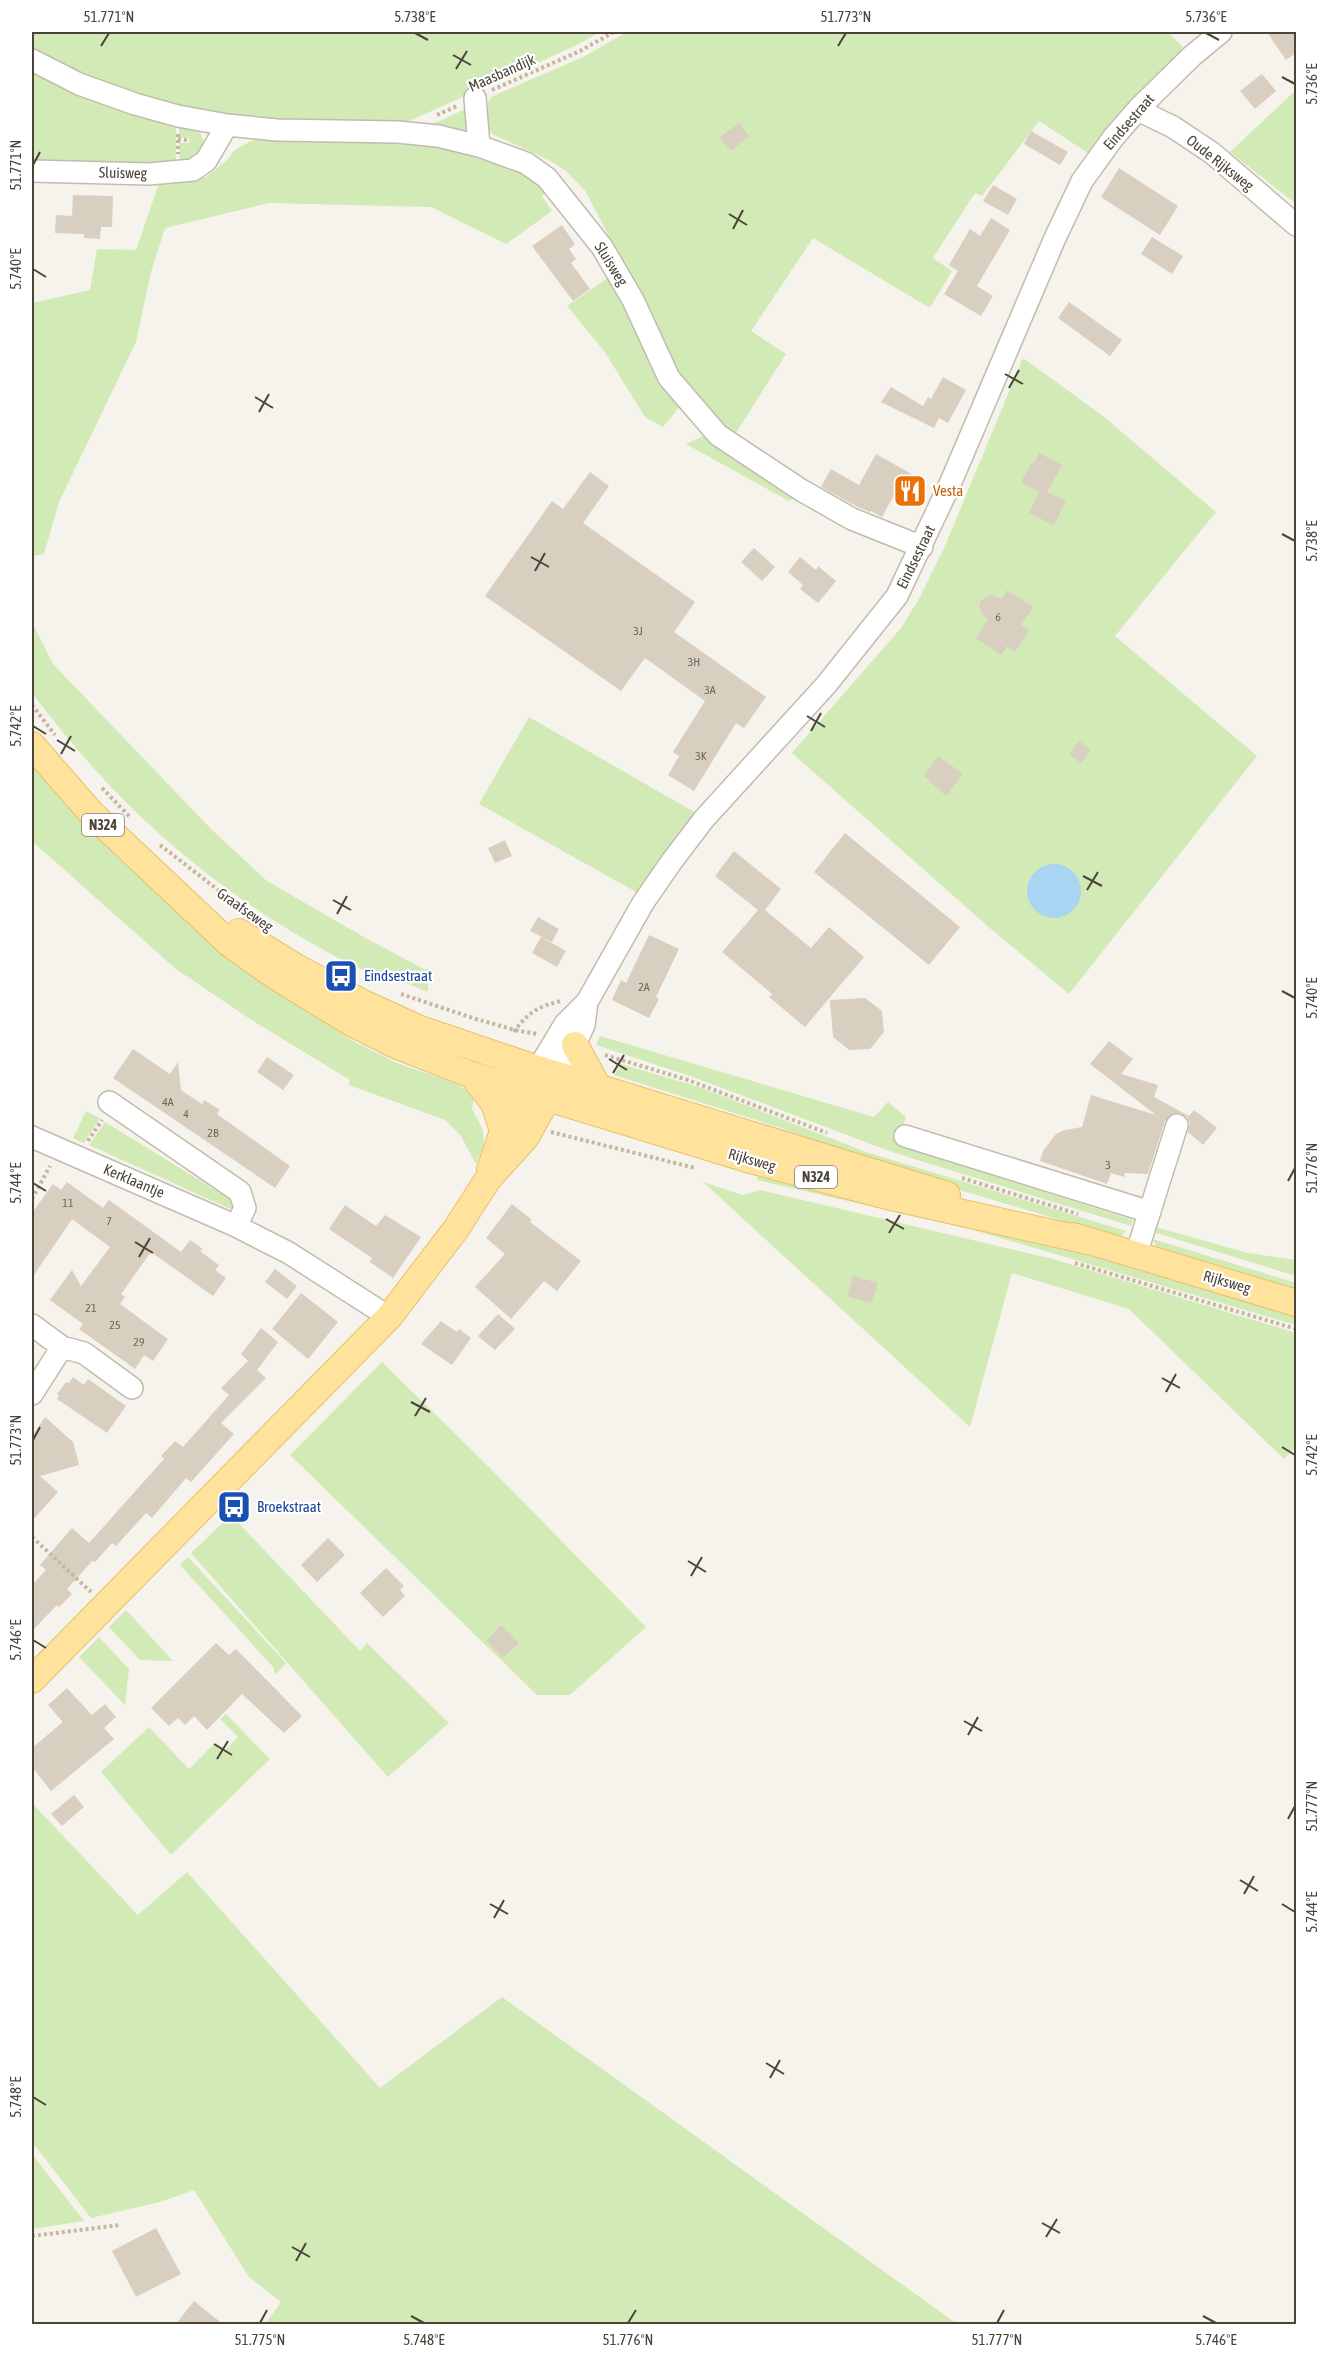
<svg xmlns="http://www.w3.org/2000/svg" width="1328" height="2356" viewBox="0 0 1328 2356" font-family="'Asap Condensed',sans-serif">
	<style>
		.green { fill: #d2eab5 }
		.water { fill: #a9d4f2 }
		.building { fill: #d8cfc1 }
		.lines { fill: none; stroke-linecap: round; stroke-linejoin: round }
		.minor-casing { stroke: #c2bbae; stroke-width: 24 }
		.major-casing { stroke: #e6c16a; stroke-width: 28 }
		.path { stroke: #c4b79f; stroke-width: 4; stroke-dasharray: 3 3; stroke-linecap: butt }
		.minor { stroke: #fff; stroke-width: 21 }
		.major { stroke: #ffe39c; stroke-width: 26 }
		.ticks { fill: none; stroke: #4b4439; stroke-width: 2 }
		.labels { text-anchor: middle; stroke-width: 4.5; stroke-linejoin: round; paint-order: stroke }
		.number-label { font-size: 12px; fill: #6e675b }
		.shield { fill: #fff; stroke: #817c74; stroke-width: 1.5 }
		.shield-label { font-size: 14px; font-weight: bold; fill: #4b4439 }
		.street-label { font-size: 15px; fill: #4b4439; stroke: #fff }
		.food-label { font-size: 15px; fill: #c56008; stroke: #fff; text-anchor: start }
		.transit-label { font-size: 15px; fill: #164399; stroke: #fff; text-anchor: start }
		.neatline { fill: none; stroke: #4b4439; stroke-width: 2 }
		.ticks-label { font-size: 15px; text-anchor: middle; fill: #4b4439 }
	</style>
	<rect width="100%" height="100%" fill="#f6f3ec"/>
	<path class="green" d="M32 32H600L577 45 405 123 279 122 192 110 82 77 32 51Z
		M627 32H1168L1187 52C1155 67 1112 125 1088 153L1039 121 982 196 975 193 933 258 952 271 930 308 813 238 751 331 786 354 734 436 723 429 676 374 640 296 586 192 566 171 549 160 492 134 488 128V102L491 97 583 57Z
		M32 69 176 123V164L32 165Z
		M1296 90V204L1230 152Z
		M470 107 471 131 433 124Z
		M179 123C194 126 200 128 204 143 198 156 194 161 180 163L179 143H189V138L179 137Z
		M275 138C357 140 444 135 520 169 531 174 541 181 551 187L542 196 552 211 506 244 431 207 269 203 165 228 151 272 136 342 59 502 44 554 32 556V303L90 290 97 249 136 250 160 180 206 177 226 161 236 149 253 140Z
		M612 275 681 405 663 427 645 417 604 351 567 306Z
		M1023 358 1103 416 1216 512 1115 636 1257 756 1069 994 991 929 792 753 901 628 920 597 945 546Z
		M707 434 796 496 789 501 686 444Z
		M32 622 53 664 213 831 267 881 369 940 426 970 428 968V992L381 973 378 978C233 908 128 821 32 693Z
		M529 717 696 813C673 837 655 865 638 893L479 804Z
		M32 763 91 829 260 972 285 998 355 1042 397 1063 457 1084 474 1096 472 1109 483 1130 484 1145 476 1164 461 1136 445 1120 349 1085 350 1080 250 1019 176 969 32 841Z
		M600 1036 874 1117 888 1102 906 1117 897 1145 1133 1220 1131 1226 892 1152 690 1076 596 1045Z
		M621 1064 699 1087 866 1152 1126 1231 1119 1238 914 1176 781 1128 614 1075Z
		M86 1111 100 1118 84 1143 73 1138Z
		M105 1122 235 1202 237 1212 89 1145Z
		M758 1175 1049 1244 1296 1315V1325L970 1229 757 1180Z
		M703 1182 743 1195 760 1190 1053 1259 1296 1333V1447L1284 1459 1129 1309 1012 1273 970 1427Z
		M1155 1227 1248 1253 1296 1260V1276L1153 1232Z
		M1153 1239 1296 1283V1291L1157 1249Z
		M382 1362 489 1467 646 1627 570 1695H537L290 1455Z
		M231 1515 360 1651 367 1643 449 1723 388 1777 191 1553Z
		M188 1557 286 1663 275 1675 273 1667 180 1565Z
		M126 1610 173 1661 140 1660 109 1627Z
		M99 1637 129 1669 125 1705 79 1657Z
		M226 1714 270 1759 171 1855 101 1772 149 1727 189 1769 216 1742 224 1751 238 1737 220 1719Z
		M32 1803 138 1915 187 1872 380 2088 502 1997 957 2324H265L281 2302 249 2277 194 2190 160 2202 91 2218 32 2142Z
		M32 2154 84 2221 32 2229Z"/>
	<path class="water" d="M1027 891a27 27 0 1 1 54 0a27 27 0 1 1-54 0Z"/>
	<path class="building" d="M1267 32H1296V53L1286 60Z
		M1262 74 1276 91 1255 109 1240 91Z
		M739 123 749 136 731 151 720 137Z
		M1031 131 1068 152 1060 165 1024 144Z
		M1119 168 1178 206 1160 235 1101 197Z
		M993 185 1017 199 1008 215 983 201Z
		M73 195 113 196 112 227H101L100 239 84 238V234L55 233 56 215 72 216Z
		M991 218 1010 230 977 286 993 296 981 316 944 294 958 271 949 265 970 229 980 236Z
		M562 225 575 244 569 249 576 259 571 263 590 289 573 301 532 246Z
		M1152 237 1183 256 1172 274 1141 254Z
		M1069 302 1122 340 1110 356 1058 318Z
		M943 377 966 390 948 423 939 418 934 428 881 402 891 387 923 406 928 397 931 399Z
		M1039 453 1062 465 1047 492 1066 501 1054 525 1029 513 1039 492 1021 482 1032 462 1034 463Z
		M876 454 924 481 909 507 893 497 882 517 871 511 870 512 858 507 821 487 831 469 859 485Z
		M590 472 609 486 583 523 695 602 674 632 766 697 744 728 736 723 694 791 668 775 679 756 673 752 705 701 645 658 621 691 485 596 552 501 563 509Z
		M754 548 775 567 762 581 741 562Z
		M800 557 816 570 818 566 836 581 818 603 800 589 803 585 788 572Z
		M1007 590 1033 607 1021 625 1029 631 1015 652 1007 646 1001 655 976 638 988 620 981 612 979 606 981 600 991 595 1002 599Z
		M1079 741 1091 750 1081 763 1069 754Z
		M938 756 963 774 946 796 924 776Z
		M845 833 960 927 929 965 814 872Z
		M505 840 512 856 495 863 488 848Z
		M734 851 781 889 765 910 811 948 829 927 864 957 805 1027 769 997 772 994 722 952 758 910 715 876Z
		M538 917 559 929 552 942 530 931Z
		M649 935 679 949 656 997 659 999 649 1018 612 1000 621 980 626 983Z
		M541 937 566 951 557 967 532 953Z
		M865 998 882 1011 884 1032 870 1049 849 1050 833 1037 830 1000Z
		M1109 1041 1133 1059 1121 1074 1158 1085 1154 1097 1189 1116 1194 1110 1217 1128 1203 1145 1188 1132 1190 1123 1187 1117 1181 1113H1174L1165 1121 1148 1174 1125 1173 1124 1177 1111 1173 1107 1184 1040 1161 1043 1151 1056 1134 1065 1130 1082 1127 1091 1095 1156 1115 1090 1064Z
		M133 1049 170 1074 178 1062 181 1090 202 1104 204 1100 220 1110 217 1114 290 1166 275 1188 113 1078Z
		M267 1057 294 1075 283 1090 257 1072Z
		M67 1182 103 1208 109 1200 181 1252 190 1240 203 1249 200 1251 219 1265 215 1270 226 1278 213 1296 151 1252 121 1294 125 1297 120 1304 168 1339 153 1361 144 1355 135 1369 79 1329 83 1324 50 1300 72 1270 81 1286 110 1247 72 1219 32 1278V1213L53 1184 61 1190Z
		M512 1204 532 1220 530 1222 581 1261 557 1291 544 1281 511 1319 475 1287 505 1254 486 1238Z
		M345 1205 376 1226 385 1215 421 1237 393 1278 370 1262 372 1258 329 1229Z
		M275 1269 297 1286 287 1299 265 1282Z
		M853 1276 878 1283 871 1303 847 1296Z
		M301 1293 338 1322 308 1359 272 1329Z
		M498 1314 515 1329 495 1350 478 1336Z
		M441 1321 457 1332 459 1329 471 1338 452 1365 421 1344Z
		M261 1328 278 1342 257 1370 266 1378 221 1423 234 1434 191 1482 186 1478 152 1518 146 1513 116 1546 112 1543 95 1562 92 1561 67 1589 72 1594 59 1607 57 1605 32 1631V1585L46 1570 40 1565 72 1528 89 1543 164 1459 161 1456 175 1441 183 1447 229 1395 221 1388 248 1361 256 1369 241 1354Z
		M73 1377 84 1385 88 1379 126 1406 107 1433 57 1399 59 1396 57 1394 66 1382 69 1383Z
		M45 1417 73 1442 79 1465 40 1476 58 1492 32 1521V1436Z
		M328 1538 345 1555 317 1582 301 1565Z
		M386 1568 404 1586 400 1590 405 1596 383 1617 360 1593Z
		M501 1625 519 1643 503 1658 486 1641Z
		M216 1643 229 1655 236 1649 302 1716 284 1733 242 1694 207 1730 194 1716 185 1725 178 1718 169 1726 151 1708Z
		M67 1688 92 1715 105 1704 116 1717 104 1728 114 1739 51 1791 32 1767V1748L63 1722 48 1705Z
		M74 1795 84 1807 62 1826 51 1814Z
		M156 2228 181 2274 136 2297 112 2251Z
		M194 2301 224 2325H175Z"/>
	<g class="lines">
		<g class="minor-casing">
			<path id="minor" d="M32 60 79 84 135 104 178 116 227 125 277 130 398 132 438 136 479 146 526 163 547 178 602 247 633 300 669 378 718 435 801 490 852 519 922 547
				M475 98 479 146
				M1138 110 1173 127 1212 153 1296 225
				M32 171 149 174 193 170 206 161 227 125
				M538 1069 565 1024 587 1002 643 903 672 861 704 819 826 685 897 596 950 484 1055 238 1082 181 1113 138 1140 107 1192 56 1221 32
				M560 1075 584 1025 587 1002
				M109 1102 240 1192 245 1208 236 1226
				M905 1136 1150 1212
				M32 1137 236 1226 289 1253 389 1317
				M1136 1255 1177 1125
				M32 1325 62 1347 84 1353 132 1388
				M32 1394 62 1347"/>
		</g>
		<g class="major-casing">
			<path id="major" d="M32 745 92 814 230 944 275 976 350 1022 395 1045 472 1075 754 1161 887 1196 1088 1241
				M239 932 296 967 363 1003 420 1029 538 1069 947 1195
				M575 1045 598 1087
				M472 1075 494 1103 503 1131
				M490 1170 503 1131 532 1079
				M1073 1236 1296 1303
				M32 1680 389 1317 456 1229 488 1179 526 1137 556 1083"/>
		</g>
		<path class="path" d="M492 90 580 51 614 32
			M437 115 457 106
			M178 134V154
			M178 139 187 140
			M32 705 55 735
			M102 788 130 817
			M160 845 244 910
			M401 994 476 1019 515 1030 537 1034
			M514 1032C527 1013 539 1006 561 1001
			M605 1055 688 1080 827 1133
			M551 1132 695 1168
			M88 1141 102 1120
			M962 1178 1078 1214
			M32 1199 50 1166
			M1075 1263 1296 1329
			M32 1537 91 1592
			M32 2236 120 2225"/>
		<use href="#minor" class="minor"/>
		<use href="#major" class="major"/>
	</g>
	<path class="ticks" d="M415 33 428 40M1206 33 1219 40M101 46 109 33M838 46 846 33M453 55 471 65M456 69 467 51M1282 77 1295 84M33 165 40 152M729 214 747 225M733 229 743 210M33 269 46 277M1005 374 1023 384M1009 388 1019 370M255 397 273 408M259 412 269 394M1282 534 1295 541M531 557 549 567M535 571 545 553M807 716 825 727M33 726 46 734M811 731 821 713M57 740 75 751M61 754 71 736M1083 876 1102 886M1087 890 1098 872M333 900 351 910M337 914 347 896M1282 991 1295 998M609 1059 627 1070M613 1073 624 1055M1288 1181 1295 1168M33 1183 46 1191M886 1219 904 1229M889 1233 900 1215M135 1242 153 1253M139 1257 150 1238M1162 1378 1180 1388M1166 1392 1176 1374M411 1402 430 1412M415 1416 426 1398M33 1440 40 1427M1282 1447 1295 1455M688 1561 706 1572M691 1576 702 1557M33 1640 46 1648M964 1721 982 1731M968 1735 978 1717M214 1744 232 1755M217 1759 228 1741M1288 1819 1295 1806M1240 1880 1258 1891M1244 1894 1254 1876M490 1904 508 1914M1282 1904 1295 1912M494 1918 504 1900M766 2063 784 2074M770 2078 780 2060M33 2097 46 2105M1042 2223 1060 2233M1046 2237 1057 2219M292 2247 310 2257M296 2261 306 2243M411 2316 424 2323M1203 2316 1216 2323M260 2323 267 2310M628 2323 636 2310M997 2323 1004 2310"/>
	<defs>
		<g id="restaurant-square" transform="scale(1.725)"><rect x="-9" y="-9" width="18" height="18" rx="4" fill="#e8710a" stroke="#fff"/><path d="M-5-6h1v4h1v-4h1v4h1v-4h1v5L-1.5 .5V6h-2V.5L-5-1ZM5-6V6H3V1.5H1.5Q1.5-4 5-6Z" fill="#fff"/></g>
		<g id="bus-square" transform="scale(1.725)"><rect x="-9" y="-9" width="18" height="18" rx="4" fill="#1a4fb4" stroke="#fff"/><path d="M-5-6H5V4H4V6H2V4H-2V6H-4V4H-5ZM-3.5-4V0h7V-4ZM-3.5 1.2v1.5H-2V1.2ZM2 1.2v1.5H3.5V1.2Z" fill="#fff"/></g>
	</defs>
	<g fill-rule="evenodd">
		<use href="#restaurant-square" x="910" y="491"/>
		<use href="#bus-square" x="341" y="976"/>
		<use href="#bus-square" x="234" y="1507"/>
	</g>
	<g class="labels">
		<g class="number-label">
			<text x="998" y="621">6</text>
			<text x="638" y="635">3J</text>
			<text x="694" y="666">3H</text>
			<text x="710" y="694">3A</text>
			<text x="701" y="760">3K</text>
			<text x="644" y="991">2A</text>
			<text x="168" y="1106">4A</text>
			<text x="186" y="1118">4</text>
			<text x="213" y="1137">2B</text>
			<text x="1108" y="1169">3</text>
			<text x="68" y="1207">11</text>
			<text x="109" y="1225">7</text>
			<text x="91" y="1312">21</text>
			<text x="115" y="1329">25</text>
			<text x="139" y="1346">29</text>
		</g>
		<g class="shield">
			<rect x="82" y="814" width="42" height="22" rx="4.5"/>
			<rect x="795" y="1166" width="42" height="22" rx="4.5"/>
		</g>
		<g class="shield-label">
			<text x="103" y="830">N324</text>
			<text x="816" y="1182">N324</text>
		</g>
		<g class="street-label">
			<text transform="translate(502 73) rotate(-24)" y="5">Maasbandijk</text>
			<text transform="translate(1129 122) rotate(-49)" y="5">Eindsestraat</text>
			<text transform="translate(1220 163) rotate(38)" y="5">Oude Rijksweg</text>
			<text transform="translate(123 173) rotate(1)" y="5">Sluisweg</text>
			<text transform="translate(611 264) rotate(58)" y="5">Sluisweg</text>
			<text transform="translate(916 557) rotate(-64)" y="5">Eindsestraat</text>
			<text transform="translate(245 910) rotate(35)" y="5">Graafseweg</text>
			<text transform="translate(752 1160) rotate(16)" y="5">Rijksweg</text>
			<text transform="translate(134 1181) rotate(23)" y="5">Kerklaantje</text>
			<text transform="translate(1227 1282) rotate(16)" y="5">Rijksweg</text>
		</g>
		<g class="food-label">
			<text x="933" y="496">Vesta</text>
		</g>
		<g class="transit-label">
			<text x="364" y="981">Eindsestraat</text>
			<text x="257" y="1512">Broekstraat</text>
		</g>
	</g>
	<rect width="1328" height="2356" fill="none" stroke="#ffffff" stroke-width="66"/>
	<rect x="33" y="33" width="1262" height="2290" class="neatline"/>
	<g class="ticks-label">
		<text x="109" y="22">51.771°N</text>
		<text x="415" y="22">5.738°E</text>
		<text x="846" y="22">51.773°N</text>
		<text x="1206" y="22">5.736°E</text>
		<text transform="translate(1312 84) rotate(-90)" y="5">5.736°E</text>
		<text transform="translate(16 165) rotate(-90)" y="5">51.771°N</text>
		<text transform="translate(16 269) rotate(-90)" y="5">5.740°E</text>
		<text transform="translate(1312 541) rotate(-90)" y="5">5.738°E</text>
		<text transform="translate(16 726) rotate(-90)" y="5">5.742°E</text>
		<text transform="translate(1312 998) rotate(-90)" y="5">5.740°E</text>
		<text transform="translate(1312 1168) rotate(-90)" y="5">51.776°N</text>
		<text transform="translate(16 1183) rotate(-90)" y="5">5.744°E</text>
		<text transform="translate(16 1440) rotate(-90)" y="5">51.773°N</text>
		<text transform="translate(1312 1455) rotate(-90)" y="5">5.742°E</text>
		<text transform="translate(16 1640) rotate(-90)" y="5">5.746°E</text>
		<text transform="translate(1312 1806) rotate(-90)" y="5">51.777°N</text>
		<text transform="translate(1312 1912) rotate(-90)" y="5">5.744°E</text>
		<text transform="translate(16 2097) rotate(-90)" y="5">5.748°E</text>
		<text x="260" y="2345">51.775°N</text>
		<text x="424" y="2345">5.748°E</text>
		<text x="628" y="2345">51.776°N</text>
		<text x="997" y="2345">51.777°N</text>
		<text x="1216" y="2345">5.746°E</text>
	</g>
</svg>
